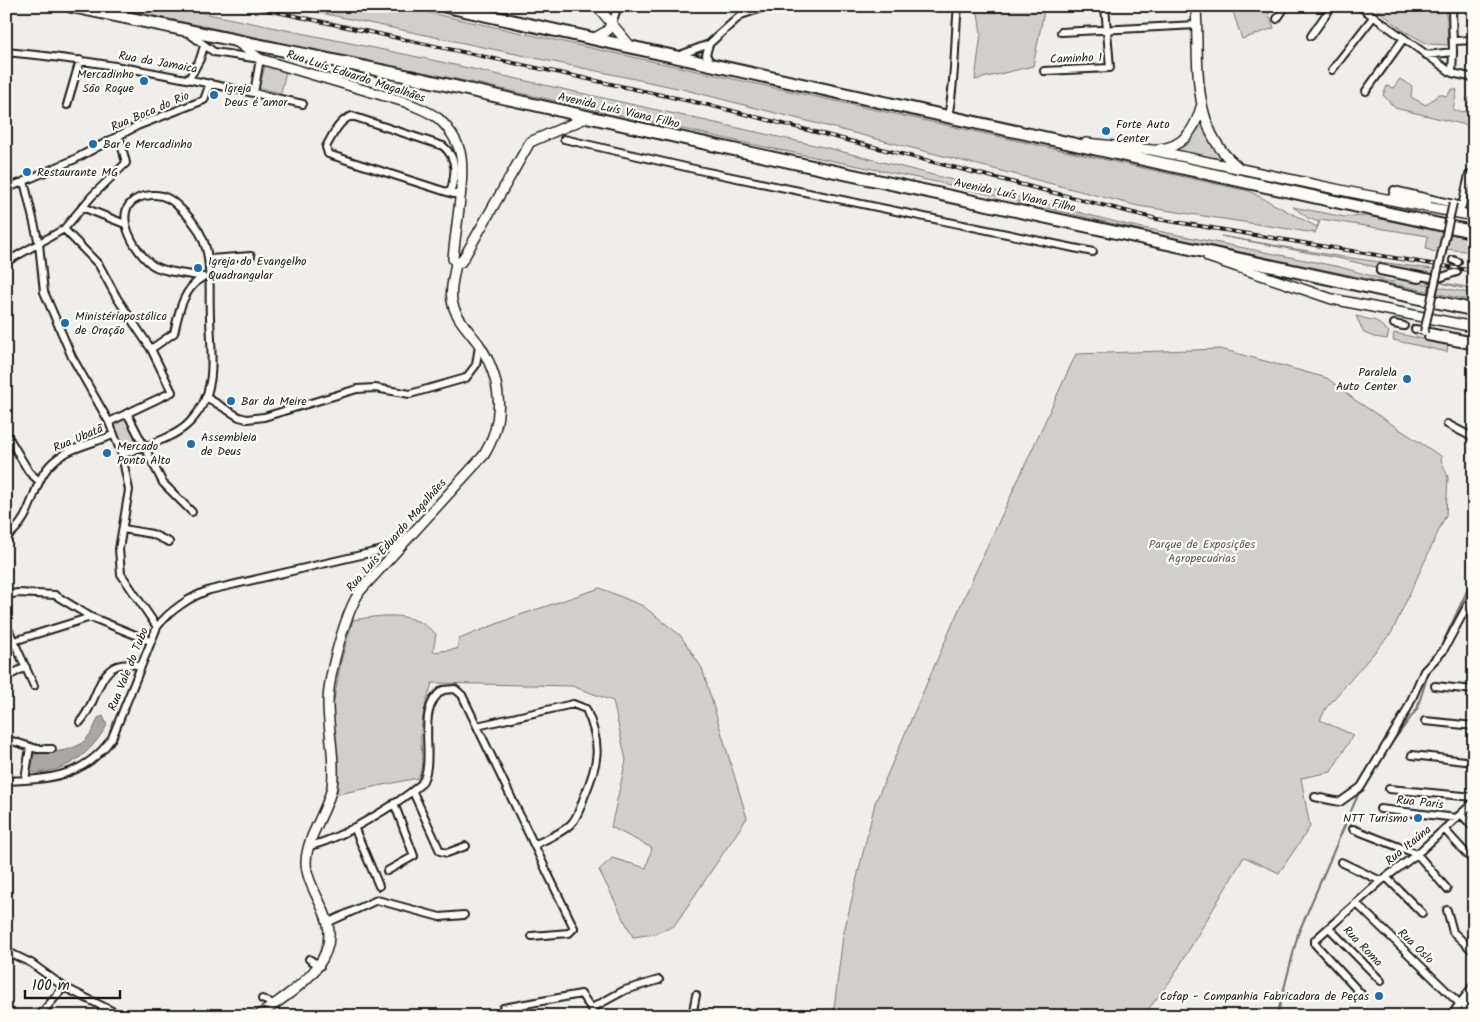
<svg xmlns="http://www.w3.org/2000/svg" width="1480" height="1022" viewBox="0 0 1480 1022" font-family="Kalam,sans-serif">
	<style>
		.green { fill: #d0cfcc; stroke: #767674 }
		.water { fill: #a8a7a3; stroke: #706f6d }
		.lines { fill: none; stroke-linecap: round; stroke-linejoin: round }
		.stream { stroke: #706f6d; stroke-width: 2 }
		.street-casing { stroke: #1c1c1c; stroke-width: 10 }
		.secondary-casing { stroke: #1c1c1c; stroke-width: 12 }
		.primary-casing { stroke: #1c1c1c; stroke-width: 14 }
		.highway-casing { stroke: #1c1c1c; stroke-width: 15 }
		.street { stroke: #fdfcf7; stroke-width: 6 }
		.secondary { stroke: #fdfcf7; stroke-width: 9 }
		.primary { stroke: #fdfcf7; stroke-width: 10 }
		.highway { stroke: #fdfcf7; stroke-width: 11 }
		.rail-casing { stroke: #1c1c1c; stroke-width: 4 }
		.rail { stroke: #fdfcf7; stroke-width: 2; stroke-dasharray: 5.5; stroke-linecap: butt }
		.street-bridge-casing { stroke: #1c1c1c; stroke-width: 10; stroke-linecap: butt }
		.street-bridge { stroke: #fdfcf7; stroke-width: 6 }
		.poi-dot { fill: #1f6fb2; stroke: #fdfcf7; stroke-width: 2 }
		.labels { text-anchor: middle; stroke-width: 4.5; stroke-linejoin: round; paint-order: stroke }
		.street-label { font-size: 12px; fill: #1c1c1c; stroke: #fdfcf7 }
		.poi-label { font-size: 12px; fill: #1c1c1c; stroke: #fdfcf7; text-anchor: start }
		.park-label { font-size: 12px; fill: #5b5b5a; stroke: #fdfcf7 }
	</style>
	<rect width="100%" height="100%" fill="#f0eeea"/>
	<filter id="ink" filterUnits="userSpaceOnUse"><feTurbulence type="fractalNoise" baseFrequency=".02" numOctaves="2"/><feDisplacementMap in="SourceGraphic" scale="10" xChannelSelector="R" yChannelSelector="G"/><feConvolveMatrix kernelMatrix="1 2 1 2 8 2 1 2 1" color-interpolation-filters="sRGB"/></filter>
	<g filter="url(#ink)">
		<path class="green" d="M107 6H169L423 58 828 148 1128 225 1340 267 1393 282 1395 278 1469 293 1474 301 1182 240 932 181 750 144 475 83Z
			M288 6H398L1249 191 1317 227 1319 222 1308 218 1293 207 1345 217 1367 216 1474 239V252L1446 249 1444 255 1426 249 1428 236 1321 219 1315 233 1138 206 682 89Z
			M977 6H1045L1033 66 975 80 981 34Z
			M1231 6H1266L1274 28 1242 39Z
			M1373 6H1444L1447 19 1448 45 1428 44 1404 31Z
			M265 66 286 71 281 93 259 88Z
			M1400 79 1412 86 1411 97 1426 105 1439 94 1447 96 1452 89 1457 90 1453 110 1466 112 1469 98H1474V127L1395 108 1383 95 1387 86 1393 88Z
			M1202 123 1226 162 1176 150 1188 144Z
			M1221 236 1343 257 1440 270V278L1444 279 1443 283 1474 288V291L1342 259Z
			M1356 316 1376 321 1389 332 1387 339 1374 337 1364 333Z
			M1394 333 1448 344 1447 352 1393 340Z
			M1221 349 1327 378 1355 400 1442 457 1441 460 1448 477 1446 515 1392 632 1326 708 1320 720 1353 735 1331 772 1301 778 1310 827 1279 873 1244 857 1171 980 1143 1016H833L843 936 875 803 966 593 1076 354Z
			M126 417 137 444 123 450 111 423Z
			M600 588 643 606 680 635 702 668 747 818 674 926 655 934 633 937 599 870 612 858 646 868 652 848 611 827 626 760 613 701 572 686 432 683C427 699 422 715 421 732 420 748 425 764 418 778L338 794 333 706 341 661 353 620C385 615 411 610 436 634L433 652 457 649 459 639 514 617Z"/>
		<path class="water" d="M103 716 107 725C93 750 73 768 44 772 38 773 35 774 30 771L28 765 31 755C61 749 85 756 98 718Z"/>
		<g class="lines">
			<path class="stream" d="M1438 653 1474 576
				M1386 751 1417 709 1430 668
				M1277 1016 1298 934 1360 790"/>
			<g class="street-casing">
				<path id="street" d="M1359 6 1452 73 1474 78
					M1277 19 1286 6
					M612 23 618 6
					M1061 32 1197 25
					M191 35 214 52 260 59 254 93
					M1311 36 1332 6
					M1454 41 1474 40
					M709 44 706 55 711 63
					M6 52C107 61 205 82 303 104
					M680 55 709 44 741 15 768 6
					M1426 55 1453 52 1452 6
					M1332 70 1374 16
					M1044 71 1110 68 1105 6
					M1452 73 1453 52
					M189 79 200 59 204 46
					M1366 91 1404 38
					M67 105 80 60
					M948 116C956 81 954 43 958 6
					M564 139 703 171 1093 252
					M24 181 39 244 44 292 72 357 109 422 122 455 129 490 119 549 121 574 157 627
					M6 189 73 160 137 126 204 100 210 83
					M450 193C455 177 459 159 443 146L352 116C339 120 332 136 326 147L328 154 450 193 459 195
					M1428 203 1393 194 1394 190 1462 206 1469 175H1471
					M82 207 125 224
					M64 229 99 265 117 298 151 349 172 392 109 422
					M210 259 251 256
					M1453 260 1458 262
					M6 262 64 229 92 196 126 163 119 135
					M1394 272 1419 277V279L1380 271V268L1436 279 1457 272
					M1394 324 1404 326
					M1415 329 1474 341
					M1428 337 1471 345
					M151 349 174 333C179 311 183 289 203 277
					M206 397 239 417 247 419 264 417 357 389 375 388 410 394 466 378 476 365 479 346
					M127 413 163 483 192 512
					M1447 424 1474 438
					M6 433 29 472 39 481
					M122 455C143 446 174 439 190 422 219 392 211 355 210 318 208 274 217 242 181 209 173 201 165 194 152 195 106 198 129 246 151 264 160 272 190 274 203 277
					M123 529 152 534 169 542
					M6 537C36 517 30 483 53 462 68 448 94 443 113 435
					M6 595 18 593 55 595 91 617 150 641
					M6 624 34 686
					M14 641 91 617
					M6 677 26 667
					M1435 686 1474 690
					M1425 721 1474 726
					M80 722C102 698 95 655 141 666
					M477 726 573 704 586 709C602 745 599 762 584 797 581 806 578 817 571 824 561 834 546 839 534 845
					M6 739 37 749H52
					M1412 755 1474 762
					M25 780 30 747
					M6 781C50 779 85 777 112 738L157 627C169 611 191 596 210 590L400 546
					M1389 789 1474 797
					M413 792 440 851 447 853 466 846
					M1315 797 1340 802 1361 787 1406 712 1424 671 1443 651 1474 593
					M1380 809 1457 818
					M1461 814 1474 828
					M354 827 379 886
					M1353 829 1417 854 1447 889
					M1444 829 1474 862
					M308 846C336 842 399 803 421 784 438 760 413 710 443 690L455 689 462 695 574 928 569 933 532 936
					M1341 862 1381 881
					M387 871 414 856 394 803
					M1386 877 1422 913
					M1356 903 1461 1005
					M1447 910 1453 932 1474 952
					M329 922 377 900 440 917 464 915
					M1329 928 1381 981
					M6 951 31 963 64 987 39 1016
					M309 959 320 966
					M64 987 122 1016
					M1361 994 1315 944V940L1381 881 1417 854 1474 802
					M262 999 274 1004
					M503 1008 581 994 597 1016
					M592 1008 625 990 659 980
					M692 1016 696 995"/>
			</g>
			<g class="secondary-casing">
				<path id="secondary" d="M597 6 632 48
					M1196 6C1199 61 1190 129 1237 166
					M593 39 607 31 612 23
					M237 42 260 59 405 102C416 107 429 111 439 119 448 127 457 140 460 152 466 175 455 232 453 259L456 263C454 276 449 292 453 305 457 319 469 331 478 343 502 378 506 419 484 455L360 591C345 614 328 676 328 704 328 729 336 762 332 787 327 813 307 835 306 862 306 879 318 897 324 912 346 962 292 991 258 1016
					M1086 143 1152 150 1350 192 1474 216
					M1159 149C1184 147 1195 129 1201 107
					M1208 257 1332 299 1474 327
					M456 263 461 262 466 254 530 142 588 117"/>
			</g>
			<g class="primary-casing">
				<path id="primary" d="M1453 1016 1474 988
					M1463 1016 1474 1001"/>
			</g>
			<g class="highway-casing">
				<path id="highway" d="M70 6 412 77 713 145 1474 310
					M444 6 1474 232"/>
			</g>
			<use href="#street" class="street"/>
			<use href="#secondary" class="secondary"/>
			<use href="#primary" class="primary"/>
			<use href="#highway" class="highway"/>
			<g class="rail-casing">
				<path id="rail" d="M249 6 713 106 1157 219 1474 271"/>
			</g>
			<use href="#rail" class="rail"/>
			<g class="street-bridge-casing">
				<path id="street-bridge" d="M1424 332 1453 203"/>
			</g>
			<use href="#street-bridge" class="street-bridge"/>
		</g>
	</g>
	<g class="poi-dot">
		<circle cx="144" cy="81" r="5"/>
		<circle cx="214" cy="95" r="5"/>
		<circle cx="1106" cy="131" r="5"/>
		<circle cx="93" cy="144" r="5"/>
		<circle cx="27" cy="172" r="5"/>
		<circle cx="198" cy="268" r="5"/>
		<circle cx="65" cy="323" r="5"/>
		<circle cx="1407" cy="379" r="5"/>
		<circle cx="231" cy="401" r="5"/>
		<circle cx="191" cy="444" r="5"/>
		<circle cx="107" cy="453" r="5"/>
		<circle cx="1418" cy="818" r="5"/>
		<circle cx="1379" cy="996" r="5"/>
	</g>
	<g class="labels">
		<g class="street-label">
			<text transform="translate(1076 58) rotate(-2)" y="4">Caminho 1</text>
			<text transform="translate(158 62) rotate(10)" y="4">Rua da Jamaica</text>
			<text transform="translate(356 76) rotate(18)" y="4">Rua Luís Eduardo Magalhães</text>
			<text transform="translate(619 110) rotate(13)" y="4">Avenida Luís Viana Filho</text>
			<text transform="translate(150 111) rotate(-23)" y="4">Rua Boca do Rio</text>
			<text transform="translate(1015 195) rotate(12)" y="4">Avenida Luís Viana Filho</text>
			<text transform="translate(78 438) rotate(-23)" y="4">Rua Ubatã</text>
			<text transform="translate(396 535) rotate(-49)" y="4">Rua Luís Eduardo Magalhães</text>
			<text transform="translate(128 669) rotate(-68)" y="4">Rua Vale do Tubo</text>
			<text transform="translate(1420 802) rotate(6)" y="4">Rua Paris</text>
			<text transform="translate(1408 845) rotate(-39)" y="4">Rua Itaúna</text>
			<text transform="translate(1363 946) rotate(46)" y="4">Rua Roma</text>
			<text transform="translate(1416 946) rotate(44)" y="4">Rua Oslo</text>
		</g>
		<g class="poi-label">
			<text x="134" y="78" text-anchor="end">Mercadinho<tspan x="134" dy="14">São Roque</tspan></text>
			<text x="224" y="92">Igreja<tspan x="224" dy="14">Deus é amor</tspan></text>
			<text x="1116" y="128">Forte Auto<tspan x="1116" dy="14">Center</tspan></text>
			<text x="103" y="148">Bar e Mercadinho</text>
			<text x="37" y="176">Restaurante MG</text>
			<text x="208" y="265">Igreja do Evangelho<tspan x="208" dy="14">Quadrangular</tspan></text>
			<text x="75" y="320">Ministériapostólico<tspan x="75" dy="14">de Oração</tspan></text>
			<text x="1397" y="376" text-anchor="end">Paralela<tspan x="1397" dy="14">Auto Center</tspan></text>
			<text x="241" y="405">Bar da Meire</text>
			<text x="201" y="441">Assembleia<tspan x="201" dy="14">de Deus</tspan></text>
			<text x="117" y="450">Mercado<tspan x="117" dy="14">Ponto Alto</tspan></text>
			<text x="1408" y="822" text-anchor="end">NTT Turismo</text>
			<text x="1369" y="1000" text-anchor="end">Cofap - Companhia Fabricadora de Peças</text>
		</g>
		<g class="park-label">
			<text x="1202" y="548">Parque de Exposições<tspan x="1202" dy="14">Agropecuárias</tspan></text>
		</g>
	</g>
	<rect width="1480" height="1022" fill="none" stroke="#fdfcf7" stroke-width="25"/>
	<rect x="12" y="12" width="1455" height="997" fill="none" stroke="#1c1c1c" stroke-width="2" filter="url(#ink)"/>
	<path d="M25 990v8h95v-8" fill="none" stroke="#1c1c1c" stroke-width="2.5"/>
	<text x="32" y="990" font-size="15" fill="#1c1c1c" stroke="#fdfcf7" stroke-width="4" paint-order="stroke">100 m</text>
</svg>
